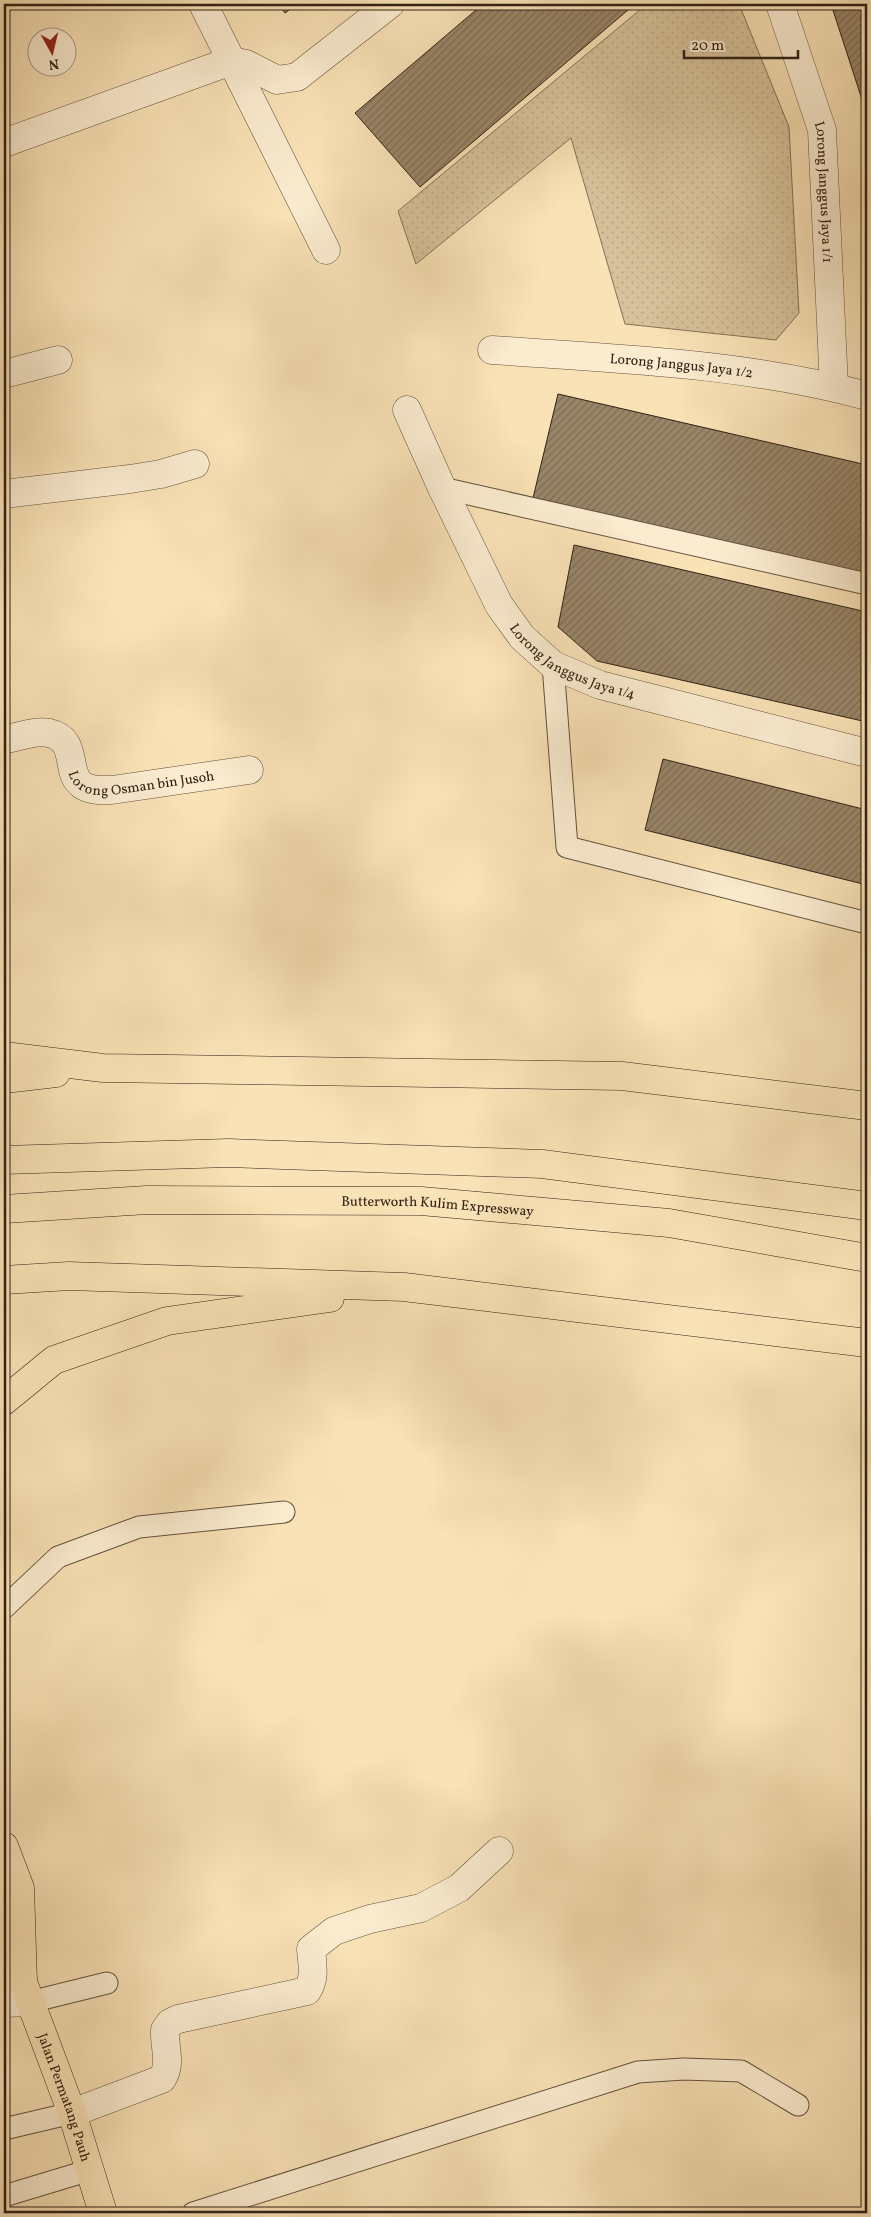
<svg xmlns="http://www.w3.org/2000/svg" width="871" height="2217" viewBox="0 0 871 2217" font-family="Vollkorn,serif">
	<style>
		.grass { fill: url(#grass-dots); stroke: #847157 }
		.building { fill: url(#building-hatch); stroke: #312114 }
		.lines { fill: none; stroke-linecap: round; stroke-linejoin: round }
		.lane-casing { stroke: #63513c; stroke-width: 23 }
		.street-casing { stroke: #63513c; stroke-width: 29 }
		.primary-casing { stroke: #312114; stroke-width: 29 }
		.highway-casing { stroke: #312114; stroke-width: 29 }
		.lane { stroke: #fbecd0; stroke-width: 21 }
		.street { stroke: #fbecd0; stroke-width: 28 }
		.primary { stroke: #f9e2b6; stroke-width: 28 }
		.highway { stroke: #f9e2b6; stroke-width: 28 }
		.labels { text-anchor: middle; stroke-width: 5; stroke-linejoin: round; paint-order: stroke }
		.street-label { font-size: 14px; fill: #312114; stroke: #fbecd0 }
	</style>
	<defs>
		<pattern id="grass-dots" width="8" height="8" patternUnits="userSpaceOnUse" patternTransform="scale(1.25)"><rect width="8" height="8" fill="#d7c19a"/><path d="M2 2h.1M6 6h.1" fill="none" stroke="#b9a684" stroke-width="1.8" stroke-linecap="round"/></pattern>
		<pattern id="building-hatch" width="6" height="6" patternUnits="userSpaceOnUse" patternTransform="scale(1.25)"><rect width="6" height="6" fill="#998568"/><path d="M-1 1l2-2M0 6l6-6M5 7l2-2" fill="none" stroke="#7d6c54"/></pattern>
	</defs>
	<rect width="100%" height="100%" fill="#f9e2b6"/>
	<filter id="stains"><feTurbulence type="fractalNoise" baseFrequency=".004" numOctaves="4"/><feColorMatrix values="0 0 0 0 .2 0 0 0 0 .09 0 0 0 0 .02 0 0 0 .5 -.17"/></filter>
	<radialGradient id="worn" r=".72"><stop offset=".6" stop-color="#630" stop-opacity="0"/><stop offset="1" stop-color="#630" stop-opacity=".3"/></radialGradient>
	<path class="grass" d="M647 4H739L789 127 799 313 776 340 625 324 571 138 416 264 398 211Z"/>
	<path class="building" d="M278 4H297L285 13Z
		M483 4H635L420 187 355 113Z
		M831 4H867V115Z
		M558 394 867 465V575L533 498Z
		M574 545 867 612V722L597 661 558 627Z
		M663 759 867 810V885L645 830Z"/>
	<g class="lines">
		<g class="lane-casing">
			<path id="lane" d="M442 488 867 584
				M553 665 567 847 867 923
				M4 1608 58 1557 139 1527 284 1512
				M30 2002 107 1983
				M4 2129 72 2113
				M4 2196 90 2170
				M193 2213 638 2072 684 2069 741 2071 798 2105"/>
		</g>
		<g class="street-casing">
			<g id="street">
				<path d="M203 4 326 250"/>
				<path id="s1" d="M780 4 822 130 834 387"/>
				<path d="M4 143 231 61 246 64 277 80 297 77 390 4"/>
				<path id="s2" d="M492 350C618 359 745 363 867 396"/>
				<path d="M4 374 58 360"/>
				<path id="s3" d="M407 410 442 488 499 605 522 637 553 665 600 685 867 753"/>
				<path d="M4 494 130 479 161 474 195 464"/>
				<path id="s4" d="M4 740C17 737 36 730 49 733 80 740 64 772 82 785 90 791 102 790 112 790L249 770"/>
				<path d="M4 2003 30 2002"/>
				<path d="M72 2113 162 2079C172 2064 164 2047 165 2030L170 2023 178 2019 307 1991C316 1978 312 1963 311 1949L334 1931 370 1919 421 1908 459 1888 499 1851"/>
			</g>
		</g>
		<g class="primary-casing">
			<g id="primary">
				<path d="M4 1846 20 1888 23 1982"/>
				<path id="s5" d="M4 1952 23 1982 72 2113 103 2213"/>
			</g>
		</g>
		<g class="highway-casing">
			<g id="highway">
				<path d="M4 1056 103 1068 622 1076 867 1106"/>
				<path d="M4 1079 56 1073"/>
				<path d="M4 1160 228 1153 542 1164 867 1206"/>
				<path id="s6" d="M4 1209 147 1200 421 1201 669 1223 867 1258"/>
				<path d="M4 1280 69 1276 404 1287 867 1343"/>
				<path d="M4 1401 54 1360 167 1321 330 1298"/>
			</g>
		</g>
		<use href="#lane" class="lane"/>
		<use href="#street" class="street"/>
		<use href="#primary" class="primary"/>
		<use href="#highway" class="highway"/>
	</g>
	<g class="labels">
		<g class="street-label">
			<text dy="5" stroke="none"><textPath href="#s1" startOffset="195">Lorong Janggus Jaya 1/1</textPath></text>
			<text dy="5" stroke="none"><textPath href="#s2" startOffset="190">Lorong Janggus Jaya 1/2</textPath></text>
			<text dy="5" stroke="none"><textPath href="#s3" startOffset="312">Lorong Janggus Jaya 1/4</textPath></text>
			<text dy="5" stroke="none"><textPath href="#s4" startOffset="170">Lorong Osman bin Jusoh</textPath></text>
			<text dy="5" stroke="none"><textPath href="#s6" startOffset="434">Butterworth Kulim Expressway</textPath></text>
			<text dy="5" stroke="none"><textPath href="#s5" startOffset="158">Jalan Permatang Pauh</textPath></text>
		</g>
	</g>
	<rect width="871" height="2217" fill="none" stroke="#f9e2b6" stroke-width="20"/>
	<rect x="5" y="5" width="861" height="2207" fill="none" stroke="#312114" stroke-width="2.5"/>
	<rect x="10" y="10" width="851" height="2197" fill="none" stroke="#312114"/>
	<g transform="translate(52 52) rotate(172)"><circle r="24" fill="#fbecd0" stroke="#aa9b85"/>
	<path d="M0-4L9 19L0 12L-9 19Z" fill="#8f2418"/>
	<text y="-8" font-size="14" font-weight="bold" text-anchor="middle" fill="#312114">N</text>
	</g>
	<path d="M684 50v8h114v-8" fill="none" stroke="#312114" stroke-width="2.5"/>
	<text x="691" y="50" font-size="15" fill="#312114" stroke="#fbecd0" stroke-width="4" paint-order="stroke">20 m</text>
	<rect width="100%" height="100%" filter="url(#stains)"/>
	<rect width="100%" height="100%" fill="url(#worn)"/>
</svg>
